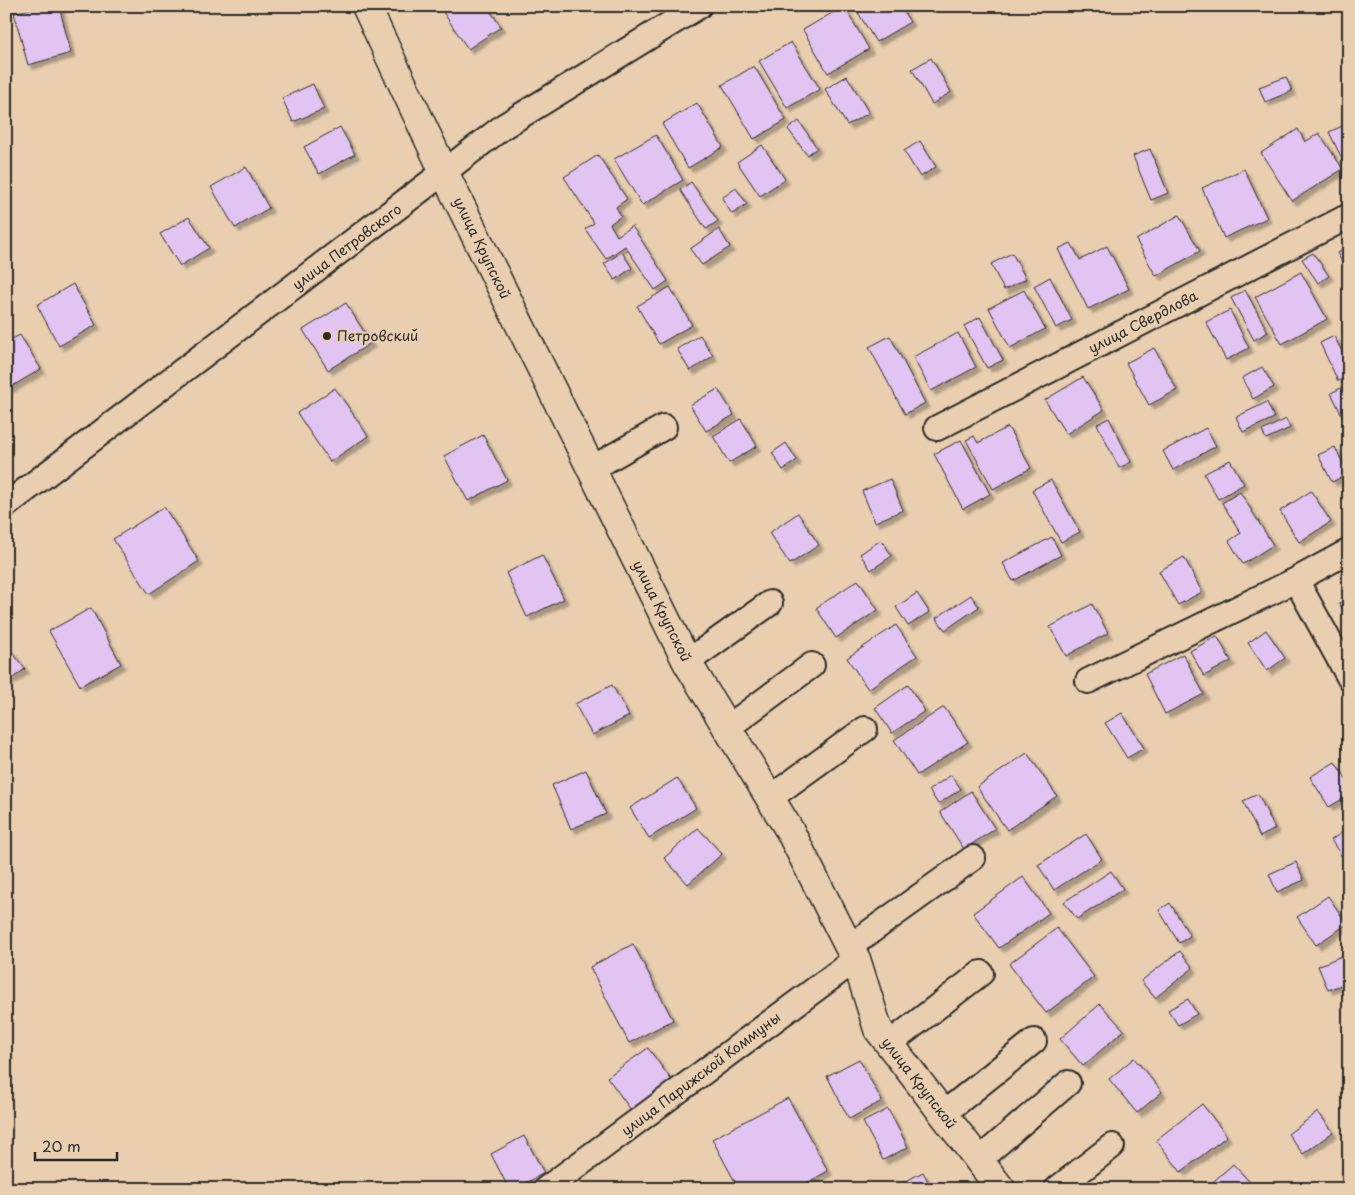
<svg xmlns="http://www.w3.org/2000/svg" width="1355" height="1195" viewBox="0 0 1355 1195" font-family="'Playpen Sans',sans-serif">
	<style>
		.building { fill: #e2c4f2; stroke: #2b2b2b; filter: url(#shadow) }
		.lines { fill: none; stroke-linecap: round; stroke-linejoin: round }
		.street-casing { stroke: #2b2b2b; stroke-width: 28 }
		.secondary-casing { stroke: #2b2b2b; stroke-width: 31 }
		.street { stroke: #e9cfb0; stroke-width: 24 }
		.secondary { stroke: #e9cfb0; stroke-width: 28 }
		.poi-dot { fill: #2b2b2b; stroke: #e9cfb0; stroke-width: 2 }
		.labels { text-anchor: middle; stroke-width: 4; stroke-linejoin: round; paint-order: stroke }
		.street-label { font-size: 14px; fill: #2b2b2b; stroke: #e9cfb0 }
		.poi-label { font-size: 14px; fill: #2b2b2b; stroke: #e9cfb0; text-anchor: start }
	</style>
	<defs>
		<filter id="shadow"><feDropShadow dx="4.5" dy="4.5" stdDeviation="1" flood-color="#0004"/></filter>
	</defs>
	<rect width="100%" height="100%" fill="#e9cfb0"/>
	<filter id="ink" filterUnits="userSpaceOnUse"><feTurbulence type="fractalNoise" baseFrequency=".02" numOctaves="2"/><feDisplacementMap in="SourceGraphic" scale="10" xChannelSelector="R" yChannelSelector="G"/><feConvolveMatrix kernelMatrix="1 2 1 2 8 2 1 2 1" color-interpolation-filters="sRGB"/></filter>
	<g filter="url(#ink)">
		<path class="building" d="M40 6H59L71 53 28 65 14 13Z
			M451 6H487L501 27 468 49 443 12Z
			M844 6 869 49 828 73 803 30Z
			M854 6H900L910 22 876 42Z
			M791 42 820 89 787 108 759 61Z
			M931 58 951 92 932 104 912 69Z
			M754 66 786 120 754 139 722 85Z
			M847 76 869 113 847 125 825 89Z
			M1286 77 1292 91 1265 102 1259 87Z
			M313 84 324 109 293 122 282 98Z
			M697 103 723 147 688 168 662 124Z
			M799 121 817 148 807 155 788 129Z
			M1349 123V173L1329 132Z
			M340 127 355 154 319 174 304 147Z
			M1298 129 1305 142 1319 133 1343 169 1292 201 1261 153Z
			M656 135 683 180 642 205 614 159Z
			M920 141 936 167 920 177 904 151Z
			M762 145 785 179 760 196 737 162Z
			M1150 149 1168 193 1151 200 1133 156Z
			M598 155 627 199 616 207 621 216 610 224 617 236 632 226 668 281 655 290 625 246 606 259 585 229 594 223 564 177Z
			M246 167 269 208 235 228 211 187Z
			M1244 169 1267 218 1224 238 1202 188Z
			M691 182 718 221 706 229 680 190Z
			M736 188 747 204 732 214 722 198Z
			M1179 215 1200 251 1156 276 1136 240Z
			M189 217 209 248 180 266 160 234Z
			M719 229 730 247 702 265 690 249Z
			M1071 243 1080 260 1107 246 1129 289 1088 309 1058 249Z
			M1349 247V274L1337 253Z
			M622 252 632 268 615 280 604 264Z
			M1012 253 1026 279 1004 290 991 264Z
			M1313 253 1329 276 1318 283 1302 259Z
			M1301 272 1327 319 1282 344 1255 297Z
			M1050 277 1072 320 1056 328 1034 286Z
			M73 284 96 325 59 346 37 305Z
			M670 287 692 325 659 344 637 306Z
			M1024 290 1045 329 1010 348 989 308Z
			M1245 290 1268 332 1254 340 1231 298Z
			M346 303 371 343 328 370 303 330Z
			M1230 310 1249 348 1226 360 1206 322Z
			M980 317 1003 360 987 368 964 326Z
			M958 333 976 367 931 391 913 357Z
			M20 335 41 369 6 390V342Z
			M700 335 713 356 690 371 677 349Z
			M890 336 925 403 905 414 869 347Z
			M1334 336 1349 365V376L1338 381 1320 343Z
			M1154 348 1177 390 1149 405 1126 363Z
			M1262 367 1274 387 1253 399 1242 378Z
			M1083 377 1104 410 1066 434 1045 400Z
			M1349 384V414L1343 417 1331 393Z
			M335 388 368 436 330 462 297 413Z
			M718 389 734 415 706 431 690 405Z
			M1267 402 1274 418 1243 432 1236 417Z
			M1109 418 1131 462 1119 468 1097 424Z
			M741 419 757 446 729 463 713 436Z
			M1286 419 1290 428 1266 439 1262 431Z
			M1008 427 1031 468 993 489 966 440 974 436 978 443Z
			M1206 428 1216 446 1173 470 1163 451Z
			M483 435 507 480 468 501 444 456Z
			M961 440 990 494 963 509 934 454Z
			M786 443 797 460 783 470 772 453Z
			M1335 447 1348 474 1332 482 1318 455Z
			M1230 460 1244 484 1218 499 1204 474Z
			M890 479 903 510 875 522 862 491Z
			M1051 480 1080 532 1061 542 1032 490Z
			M1311 491 1331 522 1299 542 1280 511Z
			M1240 492 1273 545 1243 564 1229 541 1241 533 1222 503Z
			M164 507 199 561 149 594 113 539Z
			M798 513 819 545 790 564 769 533Z
			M1052 537 1061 555 1013 581 1003 563Z
			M881 540 892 556 871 570 860 554Z
			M542 555 564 599 527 617 506 573Z
			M1184 557 1202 592 1178 605 1159 571Z
			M858 580 878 610 836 638 816 608Z
			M917 593 929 612 908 626 896 607Z
			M971 595 979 607 945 630 936 618Z
			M1349 598V620L1339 603Z
			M1092 604 1108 633 1066 656 1050 627Z
			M91 608 121 664 80 686 49 631Z
			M896 625 917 656 868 689 847 658Z
			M1266 630 1285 658 1267 671 1248 643Z
			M1217 636 1231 661 1204 676 1190 651Z
			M6 644 25 669 6 683Z
			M1183 654 1204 694 1165 714 1145 674Z
			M612 685 629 716 592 735 575 704Z
			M908 685 925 711 892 733 875 708Z
			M944 707 968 742 917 775 894 740Z
			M1122 713 1144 748 1127 758 1105 723Z
			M1027 753 1057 796 1007 830 977 787Z
			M1335 762 1349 784V795L1329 807 1310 777Z
			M586 770 606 814 571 829 552 785Z
			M951 775 961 789 938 804 929 790Z
			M677 778 696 808 649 838 630 808Z
			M971 791 995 829 964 849 940 812Z
			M1258 794 1275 829 1260 837 1243 801Z
			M698 828 722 854 688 884 664 858Z
			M1349 828V867L1331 840Z
			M1086 834 1102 859 1054 890 1038 865Z
			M1296 862 1304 880 1277 892 1269 874Z
			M1111 871 1123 889 1077 919 1064 902Z
			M1023 877 1049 913 999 948 973 913Z
			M1328 896 1347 924 1316 945 1297 917Z
			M1170 903 1190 936 1179 943 1159 910Z
			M1057 928 1094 977 1046 1013 1009 964Z
			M633 944 673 1020 629 1043 590 967Z
			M1180 951 1193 968 1155 998 1141 981Z
			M1346 954 1349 962V982L1328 990 1318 966Z
			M1188 999 1197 1014 1178 1025 1168 1010Z
			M1100 1004 1124 1030 1083 1066 1060 1039Z
			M648 1048 675 1085 634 1114 607 1077Z
			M1134 1058 1162 1092 1137 1113 1109 1079Z
			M859 1059 882 1101 849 1119 827 1076Z
			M788 1098 828 1171 796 1189H739L712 1139Z
			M1202 1104 1227 1136 1181 1172 1156 1140Z
			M888 1109 908 1147 883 1160 863 1122Z
			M1318 1112 1333 1132 1303 1154 1288 1134Z
			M524 1136 544 1173 515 1189H509L491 1154Z
			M1233 1164 1256 1189H1205Z
			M923 1172 932 1189H891Z"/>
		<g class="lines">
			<g class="street-casing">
				<path id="street" d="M937 428 1349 216
					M591 469 664 427
					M6 505 444 172 504 126 699 6
					M1296 580 1349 677
					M687 662 770 603
					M1088 681 1296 580 1349 551
					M727 728 812 665
					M770 798 865 729
					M849 947 973 858
					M889 1044 981 973
					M943 1114 1034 1041
					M979 1160 1068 1083
					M546 1189 856 959
					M1057 1189 1112 1146"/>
			</g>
			<g class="secondary-casing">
				<path id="secondary" d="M366 6 444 172 687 662 790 831 849 947 856 959 878 1029 1001 1189"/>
			</g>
			<use href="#street" class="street"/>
			<use href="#secondary" class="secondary"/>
		</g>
	</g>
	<circle class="poi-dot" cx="327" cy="336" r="5"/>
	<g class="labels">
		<g class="street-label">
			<text transform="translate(347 247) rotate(-37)" y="5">улица Петровского</text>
			<text transform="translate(482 248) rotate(64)" y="5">улица Крупской</text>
			<text transform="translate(1143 322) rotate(-27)" y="5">улица Свердлова</text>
			<text transform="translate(662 611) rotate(63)" y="5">улица Крупской</text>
			<text transform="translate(701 1074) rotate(-37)" y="5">улица Парижской Коммуны</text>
			<text transform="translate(919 1083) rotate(52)" y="5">улица Крупской</text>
		</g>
		<g class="poi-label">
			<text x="337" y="341">Петровский</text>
		</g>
	</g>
	<rect width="1355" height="1195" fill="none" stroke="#e9cfb0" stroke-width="25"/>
	<rect x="12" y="12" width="1330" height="1170" fill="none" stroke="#2b2b2b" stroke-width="2" filter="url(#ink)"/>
	<path d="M35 1152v8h82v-8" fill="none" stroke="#2b2b2b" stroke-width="2.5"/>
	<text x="42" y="1152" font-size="15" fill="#2b2b2b" stroke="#e9cfb0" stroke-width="4" paint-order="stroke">20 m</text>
</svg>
